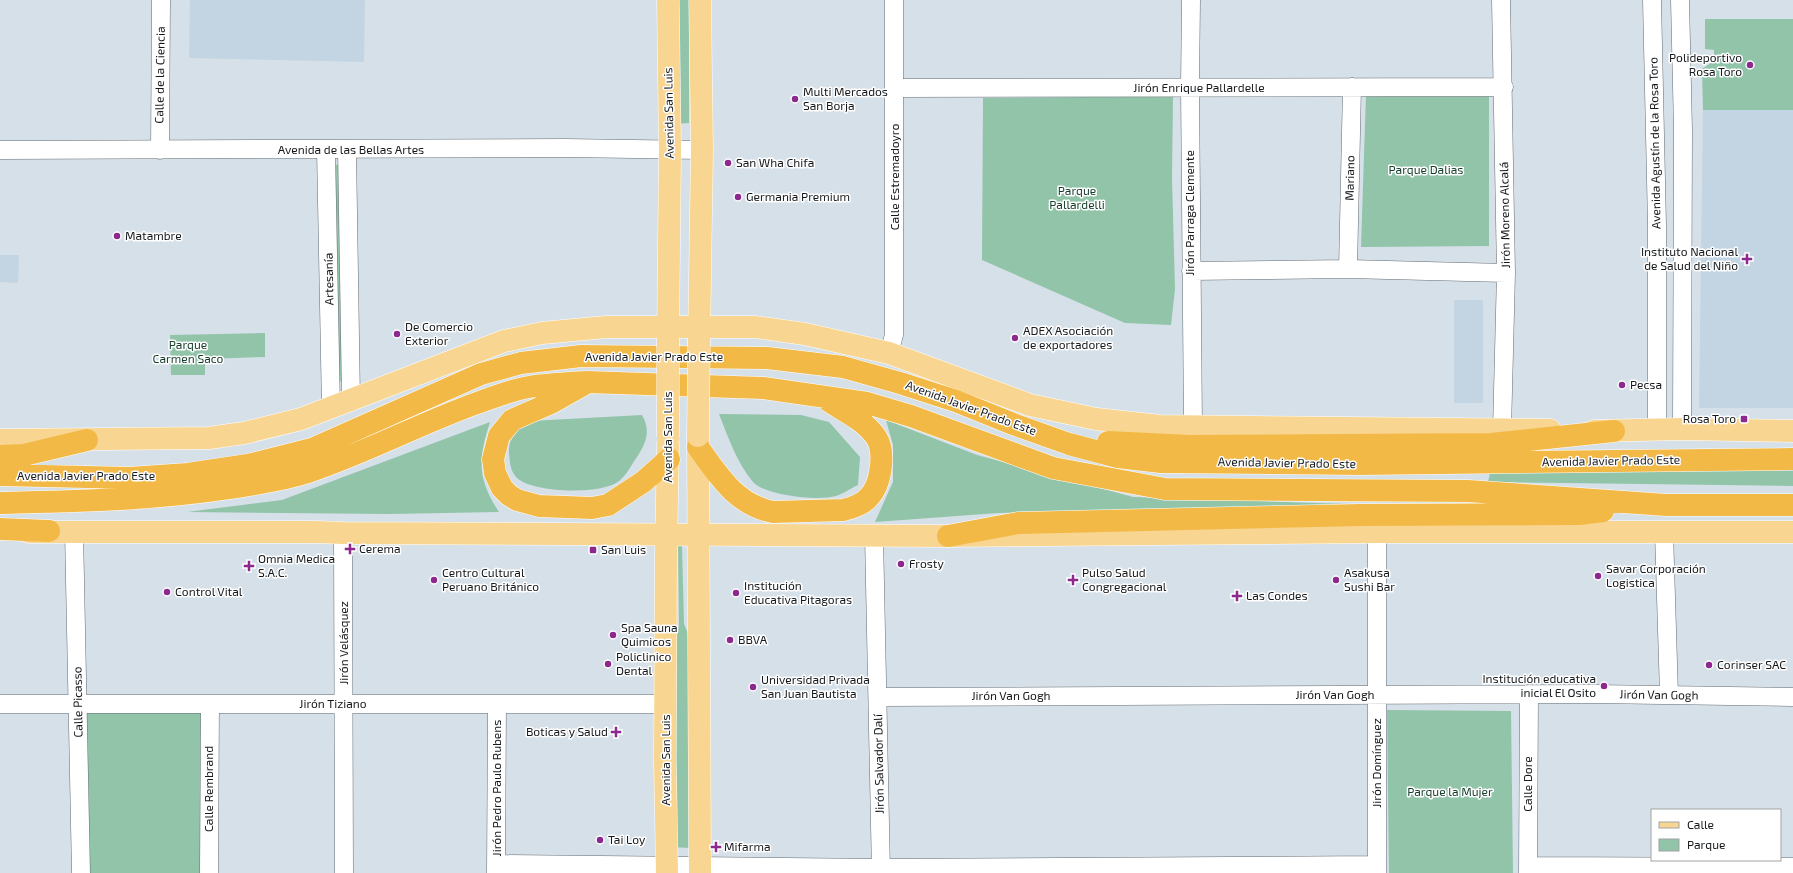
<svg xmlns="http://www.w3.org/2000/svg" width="1793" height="873" viewBox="0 0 1793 873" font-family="'Exo 2',sans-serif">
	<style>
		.built { fill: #c3d5e2 }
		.green { fill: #91c4a9 }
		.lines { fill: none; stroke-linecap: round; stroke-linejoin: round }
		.minor-casing { stroke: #636d74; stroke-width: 19 }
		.major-casing { stroke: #fff; stroke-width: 23 }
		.highway-casing { stroke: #fff; stroke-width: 23 }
		.minor { stroke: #fff; stroke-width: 18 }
		.major { stroke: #f8d591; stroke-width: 22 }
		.highway { stroke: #f3b947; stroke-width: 22 }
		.major-bridge-casing { stroke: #fff; stroke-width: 23; stroke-linecap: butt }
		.major-bridge { stroke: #f8d591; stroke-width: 22 }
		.poi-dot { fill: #8d288f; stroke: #fff; stroke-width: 1.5 }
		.labels { text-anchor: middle; stroke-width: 3; stroke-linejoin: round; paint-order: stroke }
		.poi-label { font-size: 12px; fill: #16191c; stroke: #fff; text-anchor: start }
		.street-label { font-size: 12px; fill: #16191c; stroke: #fff }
		.park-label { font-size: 12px; fill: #153c2b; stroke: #fff }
	</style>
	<rect width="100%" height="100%" fill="#d6e0e8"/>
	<path class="built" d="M190 0H365L364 62 189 58Z
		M1703 110H1793V408H1699Z
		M0 255H19L18 283 0 282Z
		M1454 300H1483V403H1454Z"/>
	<path class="green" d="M674 0H689V123L675 124Z
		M1705 19H1793V110H1703L1702 69 1714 61V50L1705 49Z
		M1366 94H1489V246L1361 247Z
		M1173 96 1172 178 1175 289 1171 325 1125 323 982 260 983 98Z
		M342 164V381L335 383 336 165Z
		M265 333V357L205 359V375H171L170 335Z
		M719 414 801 415 829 422 860 457 858 485C851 488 843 494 836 496 818 501 766 496 753 482 737 463 728 437 719 414Z
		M642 415C651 431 646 443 637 457 631 465 627 475 619 481 602 495 533 493 517 478 510 471 510 463 509 453 508 437 518 428 531 421Z
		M886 420 977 455 1133 497 1378 505 998 513 875 522 893 482V445Z
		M490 422C478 459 477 479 499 512L389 514 187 512 282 500Z
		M1793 469V486L1488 482 1490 473Z
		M678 544 682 546 684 624 691 641 689 848 673 847V640L679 626Z
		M1387 710 1511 711 1513 873H1389Z
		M86 712H202L201 873H89Z"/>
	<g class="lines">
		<g class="minor-casing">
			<path id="minor" d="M1191 0 1190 88 1193 427
				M1501 0 1506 273 1502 430
				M1652 0 1657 225V430
				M1680 0 1683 130 1682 429
				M895 88 1504 87
				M0 150 565 148 702 150
				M160 150 161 0
				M326 150 331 408
				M347 150 351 400
				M1348 269 1352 87
				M1191 271 1348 269 1506 273
				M889 353 894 335V0
				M74 531 81 873
				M1664 532 1669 695
				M343 533 344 873
				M874 535 881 873
				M878 697 1594 694 1793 697
				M0 704H666
				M496 864 881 868 1377 865
				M1528 866 1793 867
				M209 873 210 704
				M496 873 497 704
				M1377 873V532
				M1528 873 1529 694"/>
		</g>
		<g class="major-casing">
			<path id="major" d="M699 341 702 150 700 0
				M668 343 670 149 668 0
				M1594 431 1682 429 1793 431
				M698 436 700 873
				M0 440 209 438 244 433 301 419 504 341 542 333 606 327H755L805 334 889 353 1030 405 1096 419 1160 426 1550 430
				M29 532H316L343 533 948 536 1377 532H1793
				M667 873 665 760 666 554 668 444"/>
		</g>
		<g class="highway-casing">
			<path id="highway" d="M583 385 551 403 512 420 499 436 493 459 495 473 502 488 509 495 517 500 539 506 592 508 608 505 643 482 669 459
				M1108 442 1189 446 1491 444 1614 431
				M698 447C718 475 736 505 773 512L843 510C852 508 862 505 868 498 881 486 886 452 876 437 865 421 846 412 830 402
				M0 456 24 455 87 440
				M0 475 130 478 188 474 248 465 312 449 481 374 521 363 581 356 767 358 843 367 900 383 956 401 1013 424 1069 444 1118 457 1161 462 1360 464 1793 459
				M0 503C77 501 154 500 230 488 256 484 283 480 308 472 365 453 419 424 477 403 494 397 511 390 529 387 548 384 567 383 587 382L763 388 867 403 911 416 1053 468 1165 489 1468 491 1666 505H1793
				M0 529 49 531
				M948 536 1018 523 1360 515 1579 514 1603 511"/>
		</g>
		<use href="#minor" class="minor"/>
		<use href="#major" class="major"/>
		<use href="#highway" class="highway"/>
		<g class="major-bridge-casing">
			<path id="major-bridge" d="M668 344V437
				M698 436 699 341"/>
		</g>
		<use href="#major-bridge" class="major-bridge"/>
	</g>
	<g class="poi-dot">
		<circle cx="1750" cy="65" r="4"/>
		<circle cx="795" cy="99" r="4"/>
		<circle cx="728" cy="163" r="4"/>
		<circle cx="738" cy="197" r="4"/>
		<circle cx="117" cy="236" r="4"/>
		<path d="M1745 253h4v4h4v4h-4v4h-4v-4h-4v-4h4z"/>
		<circle cx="397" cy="334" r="4"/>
		<circle cx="1015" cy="338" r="4"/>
		<circle cx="1622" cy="385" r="4"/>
		<rect x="1740" y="415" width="8" height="8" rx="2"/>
		<path d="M348 543h4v4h4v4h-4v4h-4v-4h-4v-4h4z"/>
		<rect x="589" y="546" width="8" height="8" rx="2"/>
		<circle cx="901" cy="564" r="4"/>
		<path d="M247 560h4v4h4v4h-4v4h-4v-4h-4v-4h4z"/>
		<circle cx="1598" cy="576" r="4"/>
		<circle cx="434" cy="580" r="4"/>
		<path d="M1071 574h4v4h4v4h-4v4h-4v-4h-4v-4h4z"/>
		<circle cx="1336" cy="580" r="4"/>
		<circle cx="167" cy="592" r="4"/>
		<circle cx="736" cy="593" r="4"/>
		<path d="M1235 590h4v4h4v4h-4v4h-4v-4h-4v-4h4z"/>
		<circle cx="613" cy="635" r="4"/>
		<circle cx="730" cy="640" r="4"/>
		<circle cx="608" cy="664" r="4"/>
		<circle cx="1709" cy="665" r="4"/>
		<circle cx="1604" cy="686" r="4"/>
		<circle cx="753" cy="687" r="4"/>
		<path d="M614 726h4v4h4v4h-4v4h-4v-4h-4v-4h4z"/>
		<circle cx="600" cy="840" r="4"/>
		<path d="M714 841h4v4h4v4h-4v4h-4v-4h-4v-4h4z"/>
	</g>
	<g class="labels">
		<g class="poi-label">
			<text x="1742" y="62" text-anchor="end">Polideportivo<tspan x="1742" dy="14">Rosa Toro</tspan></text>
			<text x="803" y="96">Multi Mercados<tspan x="803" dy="14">San Borja</tspan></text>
			<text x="736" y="167">San Wha Chifa</text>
			<text x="746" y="201">Germania Premium</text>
			<text x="125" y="240">Matambre</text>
			<text x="1738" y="256" text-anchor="end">Instituto Nacional<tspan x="1738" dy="14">de Salud del Niño</tspan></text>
			<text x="405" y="331">De Comercio<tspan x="405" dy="14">Exterior</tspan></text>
			<text x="1023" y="335">ADEX Asociación<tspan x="1023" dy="14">de exportadores</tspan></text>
			<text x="1630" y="389">Pecsa</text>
			<text x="1736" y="423" text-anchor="end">Rosa Toro</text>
			<text x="359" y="553">Cerema</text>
			<text x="601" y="554">San Luis</text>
			<text x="258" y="563">Omnia Medica<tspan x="258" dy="14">S.A.C.</tspan></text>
			<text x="909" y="568">Frosty</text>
			<text x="1606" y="573">Savar Corporación<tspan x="1606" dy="14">Logistica</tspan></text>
			<text x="442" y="577">Centro Cultural<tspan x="442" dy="14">Peruano Británico</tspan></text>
			<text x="1082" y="577">Pulso Salud<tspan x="1082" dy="14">Congregacional</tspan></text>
			<text x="1344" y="577">Asakusa<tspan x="1344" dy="14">Sushi Bar</tspan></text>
			<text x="744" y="590">Institución<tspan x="744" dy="14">Educativa Pitagoras</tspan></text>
			<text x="175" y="596">Control Vital</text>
			<text x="1246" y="600">Las Condes</text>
			<text x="621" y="632">Spa Sauna<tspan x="621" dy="14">Quimicos</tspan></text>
			<text x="738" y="644">BBVA</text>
			<text x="616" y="661">Policlinico<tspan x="616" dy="14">Dental</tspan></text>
			<text x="1717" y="669">Corinser SAC</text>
			<text x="1596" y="683" text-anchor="end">Institución educativa<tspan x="1596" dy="14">inicial El Osito</tspan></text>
			<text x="761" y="684">Universidad Privada<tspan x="761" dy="14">San Juan Bautista</tspan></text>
			<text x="608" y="736" text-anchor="end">Boticas y Salud</text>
			<text x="608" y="844">Tai Loy</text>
			<text x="724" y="851">Mifarma</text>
		</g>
		<g class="street-label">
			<text transform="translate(160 75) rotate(-89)" y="4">Calle de la Ciencia</text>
			<text x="1199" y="92">Jirón Enrique Pallardelle</text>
			<text transform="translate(669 113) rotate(-91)" y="4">Avenida San Luis</text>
			<text transform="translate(1655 143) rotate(-91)" y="4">Avenida Agustín de la Rosa Toro</text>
			<text x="351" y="154">Avenida de las Bellas Artes</text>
			<text transform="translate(895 177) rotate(-90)" y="4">Calle Estremadoyro</text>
			<text transform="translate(1350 178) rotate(-89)" y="4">Mariano</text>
			<text transform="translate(1190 213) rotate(-90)" y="4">Jirón Parraga Clemente</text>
			<text transform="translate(1505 215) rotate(-91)" y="4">Jirón Moreno Alcalá</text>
			<text transform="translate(329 279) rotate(-91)" y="4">Artesanía</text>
			<text x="654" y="361">Avenida Javier Prado Este</text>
			<text transform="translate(971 408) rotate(20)" y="4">Avenida Javier Prado Este</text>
			<text transform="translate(668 437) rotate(-90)" y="4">Avenida San Luis</text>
			<text transform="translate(1611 461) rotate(-1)" y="4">Avenida Javier Prado Este</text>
			<text transform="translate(1287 463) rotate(1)" y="4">Avenida Javier Prado Este</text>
			<text x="86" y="480">Avenida Javier Prado Este</text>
			<text transform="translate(344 643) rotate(-90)" y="4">Jirón Velásquez</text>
			<text x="1335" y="699">Jirón Van Gogh</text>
			<text transform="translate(1659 695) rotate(1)" y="4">Jirón Van Gogh</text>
			<text x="1011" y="700">Jirón Van Gogh</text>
			<text transform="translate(78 702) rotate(-91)" y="4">Calle Picasso</text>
			<text x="333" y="708">Jirón Tiziano</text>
			<text transform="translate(666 760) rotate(-90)" y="4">Avenida San Luis</text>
			<text transform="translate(1377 763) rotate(-90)" y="4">Jirón Domínguez</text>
			<text transform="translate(879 764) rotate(-91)" y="4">Jirón Salvador Dalí</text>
			<text transform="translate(1528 784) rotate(-90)" y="4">Calle Dore</text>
			<text transform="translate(497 788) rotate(-90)" y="4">Jirón Pedro Paulo Rubens</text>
			<text transform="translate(209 789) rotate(-90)" y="4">Calle Rembrand</text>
		</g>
		<g class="park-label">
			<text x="1426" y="174">Parque Dalias</text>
			<text x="1077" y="195">Parque<tspan x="1077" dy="14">Pallardelli</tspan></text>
			<text x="188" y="349">Parque<tspan x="188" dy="14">Carmen Saco</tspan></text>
			<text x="1450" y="796">Parque la Mujer</text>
		</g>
	</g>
	<rect x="1651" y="809" width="130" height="52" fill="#ffffff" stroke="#a2a3a4"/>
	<rect x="1659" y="822" width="20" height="6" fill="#f8d591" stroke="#a2a3a4"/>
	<text x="1687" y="829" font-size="12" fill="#16191c">Calle</text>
	<rect x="1659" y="839" width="20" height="12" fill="#91c4a9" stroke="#a2a3a4"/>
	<text x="1687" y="849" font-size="12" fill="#16191c">Parque</text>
</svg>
